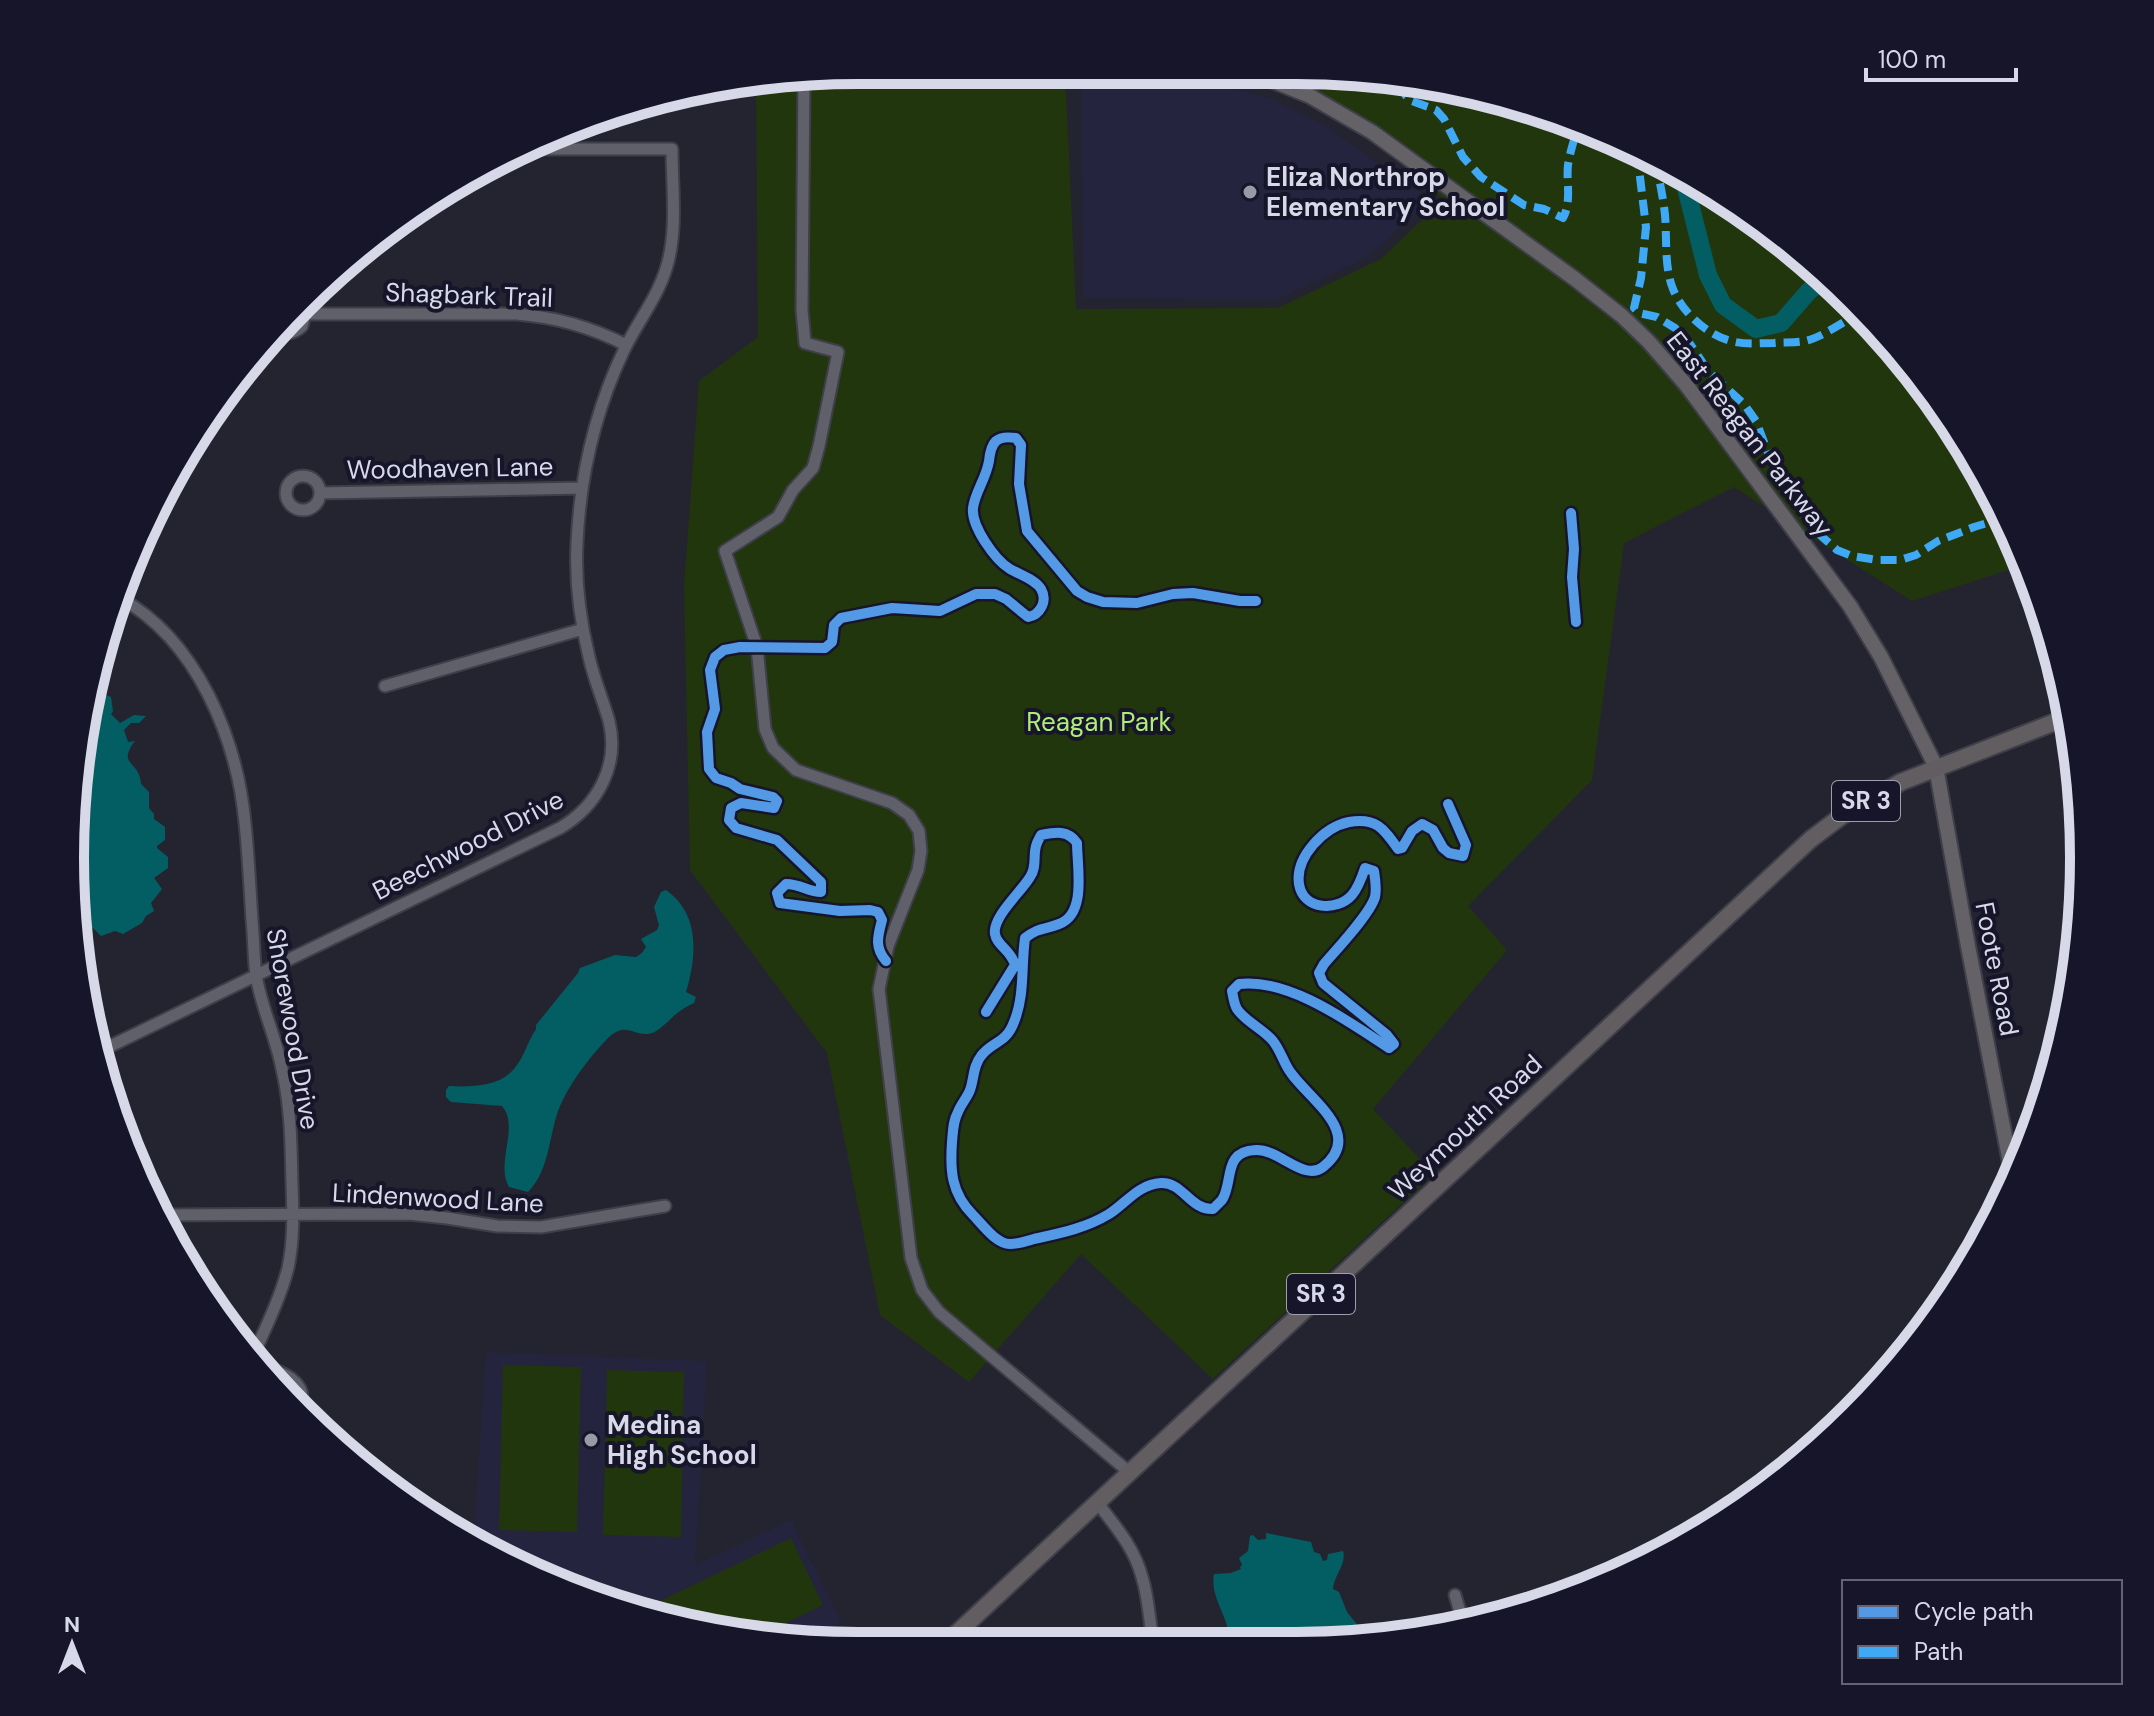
<svg xmlns="http://www.w3.org/2000/svg" width="2154" height="1716" viewBox="0 0 2154 1716" font-family="'DM Sans',sans-serif">
	<style>
		.built { fill: #25243e }
		.green { fill: #22360d }
		.water { fill: #035e63 }
		.lines { fill: none; stroke-linecap: round; stroke-linejoin: round }
		.river { stroke: #035e63; stroke-width: 18 }
		.street-casing { stroke: #3e3f49; stroke-width: 15 }
		.secondary-casing { stroke: #3e3f49; stroke-width: 18 }
		.primary-casing { stroke: #3e3f49; stroke-width: 20 }
		.street { stroke: #60606b; stroke-width: 11 }
		.secondary { stroke: #646167; stroke-width: 14 }
		.primary { stroke: #625d60; stroke-width: 16 }
		.quiet { stroke: #3fa9f5; stroke-width: 8; stroke-dasharray: 16 8; stroke-linecap: butt }
		.cycleway-casing { stroke: #16152a; stroke-width: 15 }
		.cycleway { stroke: #5399e6; stroke-width: 10 }
		.poi-dot { fill: #999aa8; stroke: #16152a; stroke-width: 3 }
		.labels { text-anchor: middle; stroke-width: 8; stroke-linejoin: round; paint-order: stroke }
		.shield { fill: #16152a; stroke: #9e9eaf; stroke-width: 2 }
		.shield-label { font-size: 24px; font-weight: bold; fill: #d8d9e8 }
		.poi-label { font-size: 26px; font-weight: bold; fill: #d8d9e8; stroke: #16152a; text-anchor: start }
		.street-label { font-size: 26px; fill: #d8d9e8; stroke: #16152a }
		.park-label { font-size: 26px; fill: #afec78; stroke: #16152a }
		.rim { fill: none; stroke: #d8d9e8; stroke-width: 10 }
	</style>
	<rect width="100%" height="100%" fill="#242430"/>
	<path class="built" d="M1081 71H1174L1274 100 1329 128 1405 184 1431 199 1368 257 1276 300 1083 298Z
		M486 1352 707 1361 695 1565 791 1520 841 1622 808 1641 705 1631 556 1586 448 1524 474 1532Z"/>
	<path class="green" d="M858 70 1065 71 1076 309 1278 308 1381 259 1443 200 1294 71 1347 72 1550 112 1690 176 1815 265 1921 378 1979 464 2024 565 1912 601 1734 487 1624 543 1592 780 1468 906 1507 950 1373 1109 1434 1174 1213 1379 1081 1254 969 1382 880 1315 827 1053 690 870 684 586 699 381 758 337 756 83Z
		M503 1365 581 1367 577 1532 499 1530Z
		M607 1370 684 1372 681 1537 603 1535Z
		M791 1538 823 1605 759 1636 705 1631 672 1621 662 1600Z"/>
	<path class="water" d="M93 685 101 693 111 697 113 711 111 714 120 723 134 715 146 716 139 723H131L124 730 128 742 135 741C116 766 140 760 141 784L149 792V808L154 814V819L165 827V840L157 846V848L168 857V868L154 878 162 889 151 903 154 911 146 916 142 923 123 934 115 931 101 936 93 928 80 935 70 858Z
		M666 890C700 914 697 955 686 992L696 997C695 999 695 1001 694 1003 692 1004 684 1008 683 1009 672 1015 660 1033 648 1034 632 1035 625 1021 607 1039 588 1059 568 1085 558 1111 549 1137 549 1171 528 1192L509 1187C495 1163 520 1127 502 1106L451 1102 446 1097V1090L449 1086C469 1087 495 1087 510 1073 523 1062 527 1042 536 1029V1025L578 973 580 968 615 955 636 957 642 953 646 947 641 939 657 930 659 925 654 907 661 892Z
		M1266 1533 1311 1542 1314 1552 1320 1554 1323 1561 1327 1560 1328 1554 1343 1551C1347 1564 1334 1575 1333 1589L1339 1592 1347 1612 1370 1641 1348 1644 1228 1645C1234 1622 1209 1600 1214 1574L1231 1573 1241 1569 1240 1567 1242 1565 1239 1558 1248 1551 1250 1536 1253 1535 1258 1540 1266 1539Z"/>
	<g class="lines">
		<path class="river" d="M1682 172 1708 275 1723 305 1756 329 1781 323 1809 291 1826 277"/>
		<g class="street-casing">
			<path id="street" d="M804 77 802 310 805 343 838 352 819 446 813 468 793 490 778 517 725 551 757 647 765 729 773 748 796 770 892 803 909 815 919 831 921 851 918 870 888 946 879 989 911 1258 922 1290 939 1312 1129 1472
				M305 314H516C556 317 591 327 626 345
				M279 330C288 335 295 333 302 326L305 314 299 303
				M286 493a17 17 0 1 1 34 0a17 17 0 1 1-34 0Z
				M320 493 582 488
				M120 598C197 640 237 739 245 823 249 860 250 896 253 933 254 946 254 961 256 975 261 1007 276 1037 282 1069 291 1107 291 1145 292 1183 293 1212 294 1240 288 1268 280 1299 265 1329 252 1358
				M385 686 583 629
				M96 1053 560 828C597 806 620 766 609 721 603 700 594 679 589 657 580 620 575 581 577 543 580 476 595 411 624 350 637 323 657 298 666 269 678 232 672 188 672 149H529
				M160 1215 409 1214 447 1218 497 1226 541 1227 665 1206
				M255 1363C277 1370 312 1380 299 1409
				M1097 1502C1115 1526 1134 1547 1142 1577 1149 1599 1149 1622 1154 1645
				M1455 1595 1464 1625"/>
		</g>
		<g class="secondary-casing">
			<path id="secondary" d="M1249 71 1310 96 1372 132 1575 279 1622 316 1649 342 1687 386 1850 606 1881 657 1936 767 1968 946 2013 1178"/>
		</g>
		<g class="primary-casing">
			<path id="primary" d="M943 1646 1811 839 1843 815 1901 782 2068 717"/>
		</g>
		<use href="#street" class="street"/>
		<use href="#secondary" class="secondary"/>
		<use href="#primary" class="primary"/>
		<path class="quiet" d="M1399 82 1406 96 1412 101 1436 110 1444 119 1463 157 1481 177 1524 205 1544 209 1563 218C1572 201 1566 182 1568 165 1570 151 1575 138 1578 125
			M1637 152 1646 227 1641 278 1634 308 1639 313 1657 317 1675 328 1690 344 1709 372 1744 404 1756 421 1778 479 1819 534 1837 550 1852 556 1877 560H1900L1916 555 1938 541 1974 527 1997 520 2002 516
			M1655 160C1659 178 1663 196 1665 215 1667 238 1664 267 1673 289 1682 312 1707 335 1731 341 1745 345 1760 343 1774 343 1784 342 1795 343 1805 341 1821 338 1844 321 1860 313"/>
		<g class="cycleway-casing">
			<path id="cycleway" d="M1571 513 1574 549 1572 577 1576 622
				M886 961C874 947 878 936 882 920L878 912 870 910 840 911 780 903 777 893 786 884C801 884 808 892 821 892V882L777 840 736 828 729 820 731 808 741 803 774 808 777 801 773 797 740 789 731 783 716 778 709 769 707 732 715 709 710 670 715 657 724 650 740 647 825 648 832 642 834 625 841 618 892 608 940 611 976 594H995L1006 599 1028 617C1040 615 1048 601 1041 589 1035 579 1020 575 1010 569 995 560 971 526 973 508 975 492 986 479 989 461 991 442 996 435 1016 438L1021 445 1019 484 1027 531 1077 591 1087 597 1103 602 1137 603 1173 594 1193 593 1240 601H1256
				M986 1012 1015 965C1011 950 997 946 995 934 992 917 1022 891 1030 877 1037 867 1033 857 1036 846 1037 842 1039 839 1041 835 1056 832 1068 830 1077 843 1077 867 1087 914 1059 924 1044 930 1039 927 1025 938 1021 966 1025 995 1014 1022 1006 1044 992 1041 981 1056 973 1066 974 1079 970 1090 967 1098 961 1104 958 1112 953 1121 953 1131 952 1142 950 1170 951 1193 973 1215 982 1224 996 1244 1010 1244 1018 1244 1027 1241 1034 1239 1061 1233 1086 1228 1109 1214 1126 1203 1139 1184 1161 1183 1183 1182 1190 1210 1213 1209 1216 1206 1219 1203 1222 1200 1234 1182 1222 1151 1256 1150 1279 1149 1304 1182 1323 1167 1365 1134 1310 1100 1291 1073 1284 1064 1281 1051 1273 1041 1263 1029 1246 1022 1237 1009 1234 1004 1233 996 1232 991L1239 984C1289 978 1349 1022 1389 1048L1394 1044 1387 1035 1323 983 1319 973 1324 964C1337 949 1370 914 1375 897 1377 888 1375 879 1374 871L1365 868C1362 877 1358 888 1352 895 1337 912 1303 910 1299 884 1295 857 1324 827 1349 822 1376 817 1384 829 1398 849L1402 848 1412 831 1422 824 1433 830 1443 848 1449 853 1463 856 1466 845 1448 804"/>
		</g>
		<use href="#cycleway" class="cycleway"/>
	</g>
	<g class="poi-dot">
		<circle cx="1250" cy="192" r="8"/>
		<circle cx="591" cy="1440" r="8"/>
	</g>
	<g class="labels">
		<g class="shield">
			<rect x="1832" y="781" width="68" height="40" rx="6"/>
			<rect x="1287" y="1274" width="68" height="40" rx="6"/>
		</g>
		<g class="shield-label">
			<text x="1866" y="809">SR 3</text>
			<text x="1321" y="1302">SR 3</text>
		</g>
		<g class="poi-label">
			<text x="1266" y="186">Eliza Northrop<tspan x="1266" dy="30">Elementary School</tspan></text>
			<text x="607" y="1434">Medina<tspan x="607" dy="30">High School</tspan></text>
		</g>
		<g class="street-label">
			<text transform="translate(469 295) rotate(2)" y="9">Shagbark Trail</text>
			<text transform="translate(1750 434) rotate(52)" y="9">East Reagan Parkway</text>
			<text transform="translate(450 468) rotate(-1)" y="9">Woodhaven Lane</text>
			<text transform="translate(468 845) rotate(-27)" y="9">Beechwood Drive</text>
			<text transform="translate(1997 969) rotate(79)" y="9">Foote Road</text>
			<text transform="translate(293 1029) rotate(80)" y="9">Shorewood Drive</text>
			<text transform="translate(1465 1127) rotate(-43)" y="9">Weymouth Road</text>
			<text transform="translate(438 1198) rotate(3)" y="9">Lindenwood Lane</text>
		</g>
		<g class="park-label">
			<text x="1099" y="731">Reagan Park</text>
		</g>
	</g>
	<path d="M0 0H2154V1716H0ZM858 84H1296A774 774 0 0 1 2070 858V858A774 774 0 0 1 1296 1632H858A774 774 0 0 1 84 858V858A774 774 0 0 1 858 84Z" fill="#16152a" fill-rule="evenodd"/>
	<path class="rim" d="M858 84H1296A774 774 0 0 1 2070 858V858A774 774 0 0 1 1296 1632H858A774 774 0 0 1 84 858V858A774 774 0 0 1 858 84Z"/>
	<rect x="1842" y="1580" width="280" height="104" fill="#16152a" stroke="#646376" stroke-width="2"/>
	<rect x="1858" y="1606" width="40" height="12" fill="#5399e6" stroke="#646376" stroke-width="2"/>
	<text x="1914" y="1620" font-size="24" fill="#d8d9e8">Cycle path</text>
	<rect x="1858" y="1646" width="40" height="12" fill="#3fa9f5" stroke="#646376" stroke-width="2"/>
	<text x="1914" y="1660" font-size="24" fill="#d8d9e8">Path</text>
	<g transform="translate(72 1644)" stroke="#16152a" stroke-width="6" paint-order="stroke">
	<path d="M0-6L14 30L0 20L-14 30Z" fill="#d8d9e8"/>
	<text y="-12" font-size="22" font-weight="bold" text-anchor="middle" fill="#d8d9e8">N</text>
	</g>
	<path d="M1866 68v12h150v-12" fill="none" stroke="#d8d9e8" stroke-width="4"/>
	<text x="1878" y="68" font-size="24" fill="#d8d9e8" stroke="#16152a" stroke-width="6" paint-order="stroke">100 m</text>
</svg>
